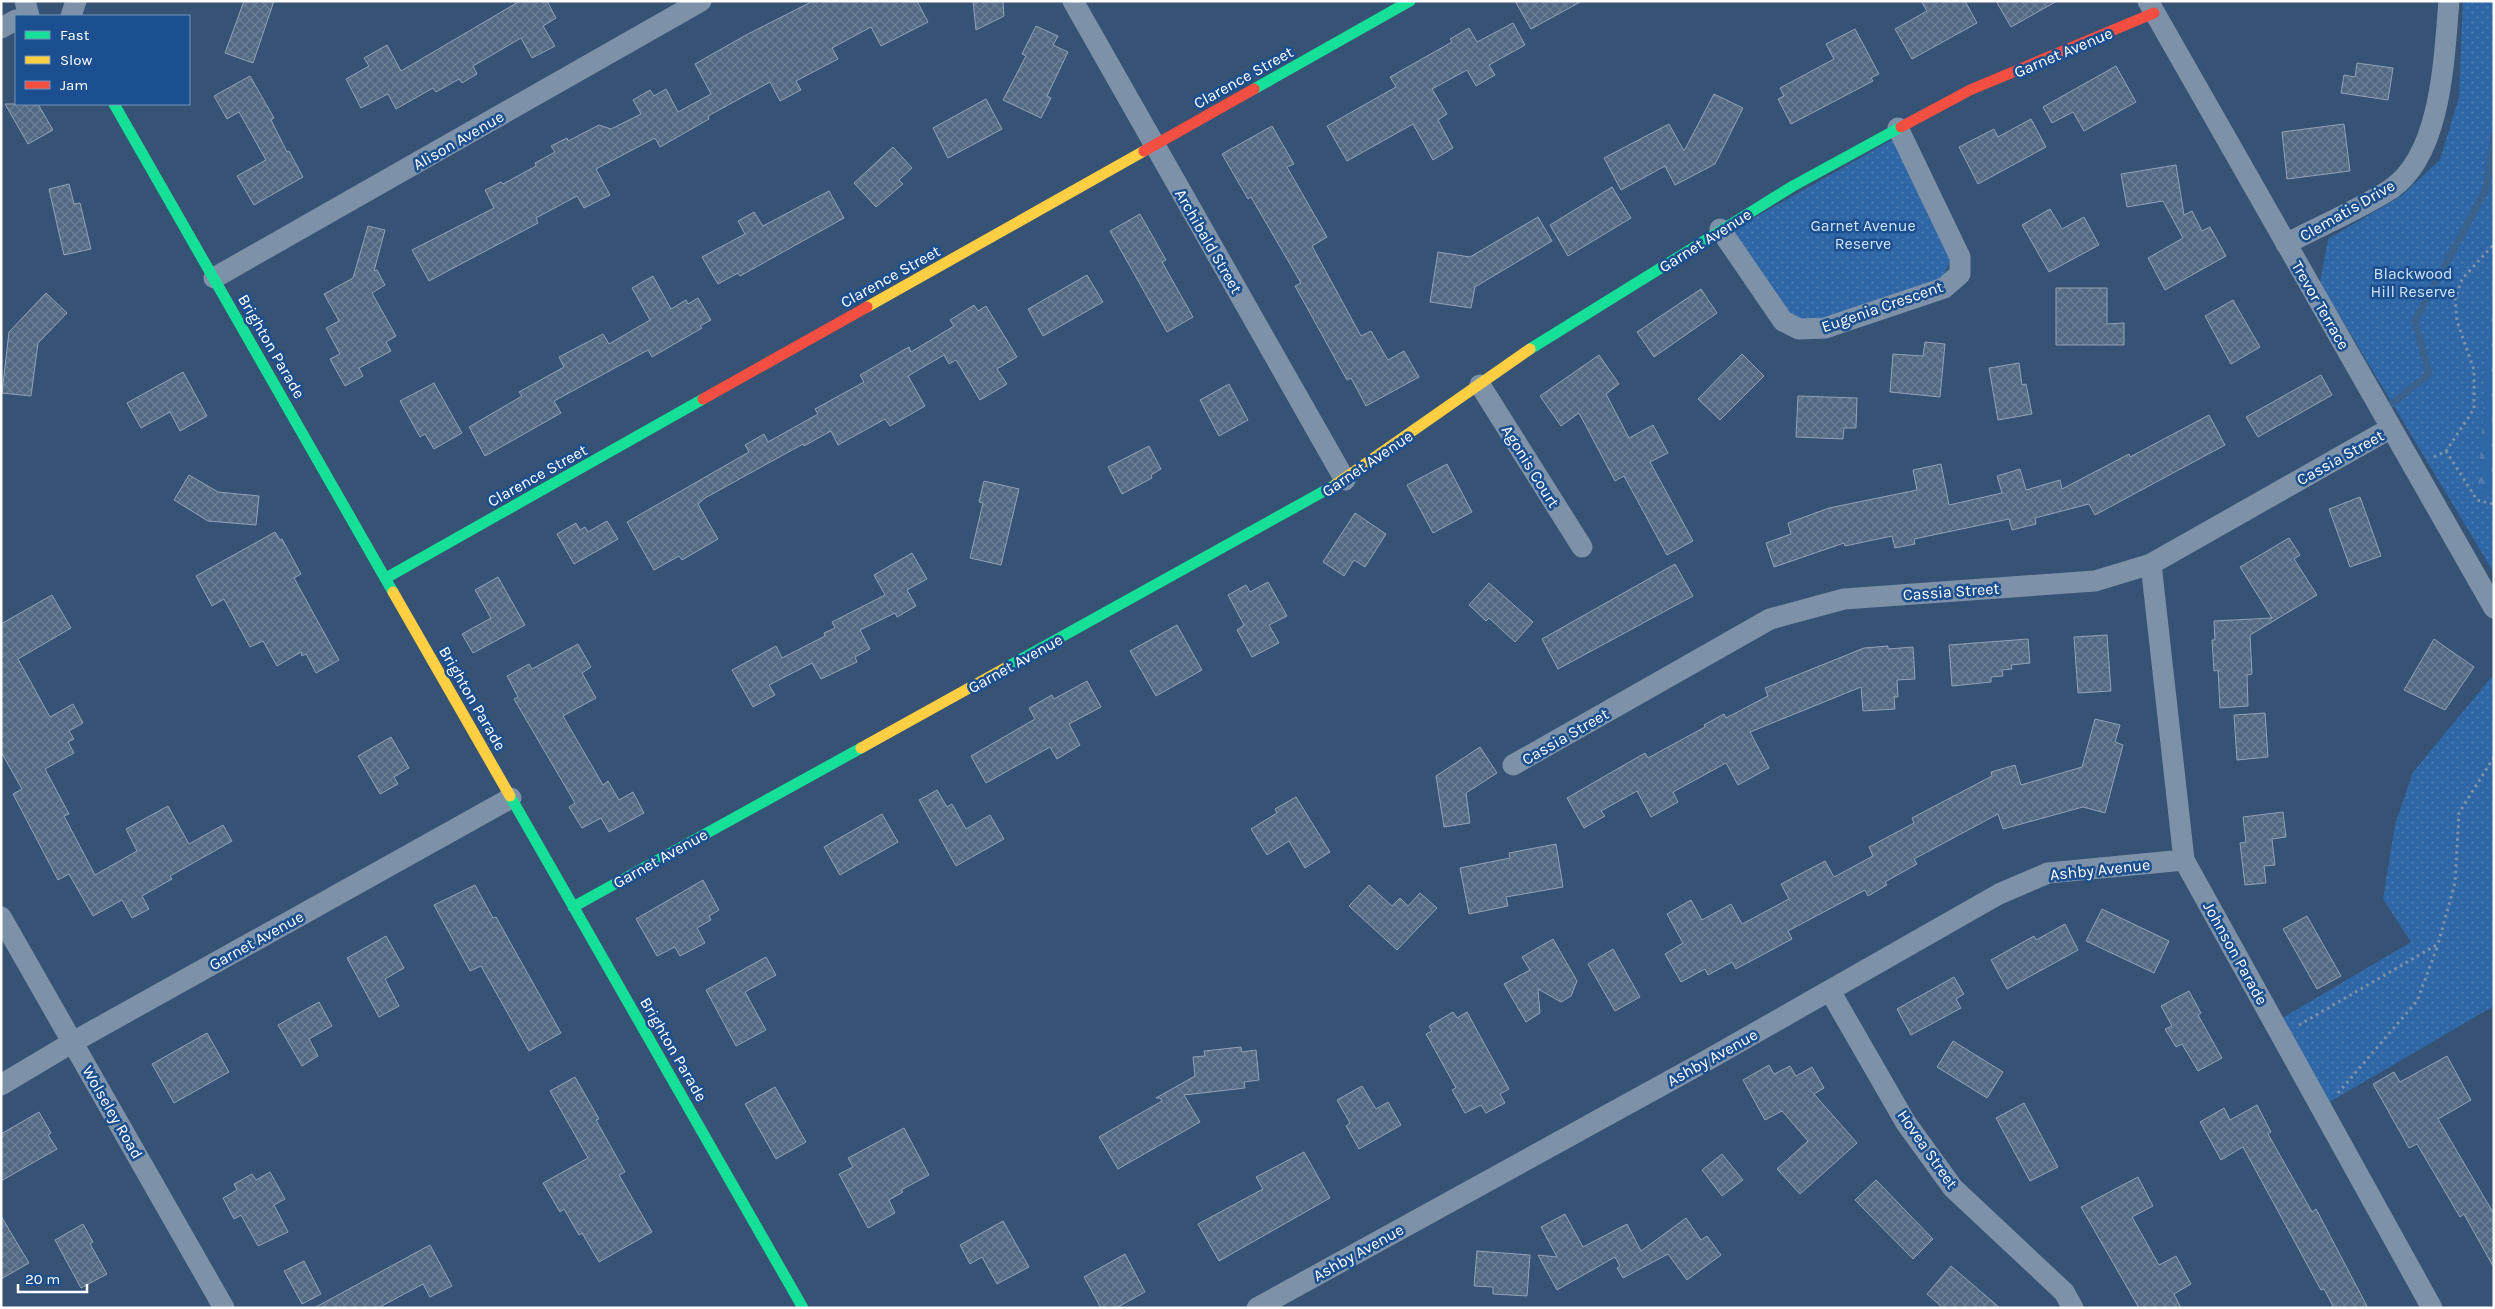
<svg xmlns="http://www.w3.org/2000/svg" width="2495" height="1309" viewBox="0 0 2495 1309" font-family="Karla,sans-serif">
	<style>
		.grass { fill: url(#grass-dots) }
		.forest { fill: url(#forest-firs) }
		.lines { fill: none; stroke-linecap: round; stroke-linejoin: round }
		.stream { stroke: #3b618d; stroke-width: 7 }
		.building { fill: url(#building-cross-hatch); stroke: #92a2b6 }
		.path { stroke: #7d92a8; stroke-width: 3; stroke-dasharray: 2.5 4; stroke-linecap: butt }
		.street { stroke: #7d92a8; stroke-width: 21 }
		.fast { stroke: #16e098; stroke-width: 11 }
		.slow { stroke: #ffcf43; stroke-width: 11 }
		.jam { stroke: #f24e42; stroke-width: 11 }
		.labels { text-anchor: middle; stroke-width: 5; stroke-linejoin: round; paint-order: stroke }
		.street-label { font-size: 16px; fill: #fff; stroke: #1b4f8f }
		.park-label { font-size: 16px; fill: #cfe3fa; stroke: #1b4f8f }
	</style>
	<defs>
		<pattern id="grass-dots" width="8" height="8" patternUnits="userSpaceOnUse" patternTransform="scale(1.25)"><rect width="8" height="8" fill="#2f66a5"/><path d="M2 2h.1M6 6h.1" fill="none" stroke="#4e7db2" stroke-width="1.8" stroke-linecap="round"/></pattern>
		<pattern id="forest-firs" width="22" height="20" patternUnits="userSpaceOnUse" patternTransform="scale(1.25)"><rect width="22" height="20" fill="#2f66a5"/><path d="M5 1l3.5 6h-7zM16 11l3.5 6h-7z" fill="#4e7db2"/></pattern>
		<pattern id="building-cross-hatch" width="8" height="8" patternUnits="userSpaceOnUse" patternTransform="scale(1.25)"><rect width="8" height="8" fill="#526984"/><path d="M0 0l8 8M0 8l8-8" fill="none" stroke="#6c8096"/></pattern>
	</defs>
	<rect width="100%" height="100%" fill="#365274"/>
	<path class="grass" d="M2463 1H2494V573L2320 283 2328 239 2401 196 2440 160 2459 97Z
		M1897 137 1952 257 1941 281 1825 320 1801 322 1785 314 1731 231Z
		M2494 674V1006L2328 1103 2282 1018 2411 942 2383 899 2395 825 2413 772Z"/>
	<path class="forest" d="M2494 270V485L2477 500Z"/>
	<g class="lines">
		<path class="stream" d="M2384 410 2429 374 2415 321 2486 189 2494 136"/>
	</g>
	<path class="building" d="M244 1H274L253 63 225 53Z
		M520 1H547L556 18 543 26 555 46 532 58 521 38 473 66 477 74 462 83 459 79 436 92 433 88 396 109 388 94 361 108 346 79 369 66 364 58 387 45 401 71Z
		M813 1H917L928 22 881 46 871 27 832 48 838 59 796 81 801 90 780 101 770 82 708 116 709 119 660 147 655 138 596 169 610 195 584 208 577 196 536 218 538 223 429 281 412 250 494 208 485 190 501 182 503 184 536 166 535 163 555 152 551 146 567 138 568 141 599 125 611 129 641 114 633 100 650 90 654 96 666 89 678 112 711 94 695 64 746 35Z
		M973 1H1003L1004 16 976 30Z
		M1515 1H1582L1531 29Z
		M1921 1H1965L1977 23 1912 59 1895 29 1927 11Z
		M1996 1H2057L2011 27Z
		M1513 23 1525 45 1489 65 1495 75 1476 86 1467 70 1432 89 1447 114 1438 120 1453 148 1433 160 1413 124 1347 161 1327 126 1396 87 1390 77 1452 42 1450 39 1469 28 1477 42Z
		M1036 26 1058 36 1053 45 1068 52 1047 96 1051 98 1041 118 1003 100 1026 56 1022 54Z
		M1855 29 1879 74 1871 78 1873 81 1791 124 1778 99 1784 96 1780 88 1834 59 1826 44Z
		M2357 63 2393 68 2388 100 2341 93 2344 75 2355 77Z
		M2116 66 2136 102 2084 131 2073 112 2052 123 2043 107Z
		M250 76 274 118 271 120 287 152 289 151 303 177 254 205 237 176 266 160 239 112 227 119 214 96Z
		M1714 94 1743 108 1715 164 1675 185 1665 166 1621 190 1604 158 1669 124 1684 151Z
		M986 99 1002 129 948 158 933 128Z
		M5 104H38L53 130 28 144Z
		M2031 119 2046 147 1978 184 1959 147 1994 129 1998 137Z
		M2344 124 2350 171 2287 179 2282 132Z
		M1272 126 1294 164 1287 167 1327 237 1312 246 1361 336 1371 331 1388 360 1404 351 1419 377 1366 406 1351 378 1347 380 1295 286 1301 283 1251 197 1248 199 1222 154Z
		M893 147 912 168 899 180 903 184 876 207 854 183Z
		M2176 165 2184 215 2192 211 2202 231 2210 227 2226 256 2165 290 2148 258 2183 238 2163 201 2127 207 2121 174Z
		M69 184 74 204 80 203 91 249 64 255 49 189Z
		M1612 187 1631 218 1568 256 1550 225Z
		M829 191 844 218 740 276 738 273 718 284 702 257 745 234 738 221 754 212 763 226Z
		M2050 209 2062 229 2084 217 2099 245 2049 272 2022 225Z
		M1140 214 1166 260 1162 262 1193 317 1167 332 1110 231Z
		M1538 217 1552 241 1475 287 1471 308 1430 302 1438 252 1470 257Z
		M368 226 385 230 374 271 377 270 385 285 372 293 396 336 386 342 391 351 359 368 363 376 345 386 330 359 340 354 326 328 339 321 324 294 353 278Z
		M1087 275 1103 302 1043 336 1028 309Z
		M653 276 671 309 686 300 688 304 698 298 711 320 700 326 702 328 652 357 648 350 554 401 561 413 485 456 469 427 522 396 519 392 564 367 559 357 603 334 609 344 650 320 632 288Z
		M2056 288H2107V324L2124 323V345H2056Z
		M1701 289 1717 313 1654 357 1637 332Z
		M46 293 67 313 38 343 31 396 2 393 9 332Z
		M2233 300 2260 347 2231 364 2205 316Z
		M974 305 978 311 986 306 1017 357 997 369 1007 384 980 400 956 360 949 364 944 355 908 376 925 406 890 426 885 419 838 445 831 431 804 446 803 444 705 498 698 504 718 539 682 560 679 556 654 570 627 522 749 452 745 445 764 434 768 442 818 414 815 409 864 382 860 375 909 347 911 352 954 326 950 320Z
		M1925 342 1945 344 1940 397 1890 392 1893 354 1923 356Z
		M1742 354 1764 376 1720 420 1698 399Z
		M1599 355 1619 384 1606 394 1629 438 1653 425 1668 453 1650 462 1693 541 1667 555 1624 476 1615 481 1579 413 1561 426 1540 396Z
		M2019 363 2022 385 2026 384 2032 414 1998 420 1989 368Z
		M183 372 207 416 180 431 170 412 141 428 127 403Z
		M2321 375 2332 395 2258 437 2246 417Z
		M434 383 462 433 434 449 425 434 420 437 400 401Z
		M1229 384 1248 420 1219 436 1200 400Z
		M1798 396 1857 398 1856 428H1844L1843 439 1796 437Z
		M2209 415 2225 445 2095 515 2089 504 2035 518 2036 524 2012 530 2009 519 1914 539 1915 544 1895 548 1892 536 1845 546 1844 543 1774 567 1766 543 1791 534 1788 523 1829 508 1917 490 1913 470 1941 464 1949 505 2002 493 1997 476 2020 469 2026 490 2060 480 2062 489 2129 454 2130 457Z
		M1149 446 1161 469 1151 475 1152 478 1122 494 1108 467Z
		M1447 464 1472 512 1433 533 1407 485Z
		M189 475 218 492 259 496 256 525 208 521 174 500Z
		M984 481 1019 489 1001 565 970 558 983 503 979 502Z
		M2360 497 2381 556 2350 567 2329 509Z
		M1355 513 1386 534 1365 567 1354 560 1344 576 1323 562Z
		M607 521 618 539 574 564 557 534 576 523 580 530 585 527 588 532Z
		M275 532 280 540 282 539 301 574 294 578 339 660 316 673 306 654 302 656 301 652 277 666 263 641 250 647 224 599 212 606 196 576Z
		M2289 538 2300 555 2294 559 2317 595 2250 635 2252 674 2247 675 2248 706 2220 708 2218 670 2214 671 2212 640H2215L2214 621 2272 618 2240 567Z
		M912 553 927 579 907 590 916 606 897 617 895 613 860 630 870 649 855 657 857 662 821 679 812 663 769 685 775 695 753 707 732 670 776 646 782 658 825 636 824 633 835 628 832 622 885 595 874 575Z
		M1675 564 1693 596 1558 669 1542 639Z
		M498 577 525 625 473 653 462 634 491 618 475 590Z
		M1268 582 1287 616 1269 625 1279 643 1252 657 1237 630 1244 625 1228 595 1246 585 1250 592Z
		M1489 583 1533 622 1515 642 1489 618 1486 621 1469 605Z
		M52 595 71 628 18 659 50 717 73 704 83 723 69 731 74 739 68 742 74 753 45 769 69 814 64 816 95 875 137 851 126 829 168 806 189 844 223 825 232 841 170 876 172 879 142 896 149 909 132 918 122 900 93 916 69 874 58 880 13 794 22 789 1 752V624Z
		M1177 625 1202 670 1156 696 1130 651Z
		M2107 635 2111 691 2078 693 2074 637Z
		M2028 639 2030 663 2011 665 2012 669 2002 670 2003 676 1991 677V682L1952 686 1949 645Z
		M2434 639 2474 667 2445 710 2404 690Z
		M578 644 591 667 582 673 596 698 563 716 603 785 608 781 619 800 633 792 644 813 609 832 601 818 582 828 569 807 575 803 514 699 518 697 507 676 529 664 532 669Z
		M1888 646V649L1913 647 1915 679 1897 680 1898 697H1894L1895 709 1863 711 1861 687 1750 732 1769 768 1738 785 1726 763 1673 792 1678 802 1651 817 1637 791 1601 811 1605 816 1584 828 1567 798 1645 753 1648 758 1705 727 1704 725 1724 714 1726 718 1768 696 1765 688 1864 648Z
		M1087 681 1101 707 1069 724 1080 745 1057 759 1050 747 986 783 971 756 1035 719 1029 708 1052 695 1054 699Z
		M2265 713 2268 757 2237 760 2234 715Z
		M2095 719 2120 725 2115 742 2123 745 2105 813 2083 807 2003 829 1998 814 1914 859 1917 864 1885 882 1887 885 1868 896 1865 890 1788 931 1792 939 1736 969 1732 962 1708 975 1705 969 1681 982 1665 954 1683 943 1667 914 1691 900 1702 920 1731 904 1742 924 1789 899 1781 884 1825 861 1834 877 1873 856 1869 847 1914 823 1912 818 1992 776 1991 772 2015 765 2021 785 2082 767Z
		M391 737 409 768 394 777 398 784 380 794 358 756Z
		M1480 747 1497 773 1466 793 1470 823 1444 827 1436 776Z
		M937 790 947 807 952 804 966 829 990 815 1004 839 956 866 919 800Z
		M1296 797 1330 852 1305 868 1289 841 1267 855 1251 829 1277 813 1275 809Z
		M2283 812 2286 837 2272 839 2275 865 2264 866 2266 883 2245 885 2240 843 2246 842 2243 817Z
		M882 814 898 842 840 875 824 847Z
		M1556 844 1563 887 1506 897 1508 906 1469 914 1460 868 1510 858 1509 853Z
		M703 880 719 910 709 916 711 920 697 928 705 943 680 956 675 947 657 956 636 919Z
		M475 885 493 918 496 917 561 1033 529 1051 481 966 470 971 434 905Z
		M1369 885 1392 906 1400 898 1408 906 1420 893 1437 908 1397 950 1349 906Z
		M2102 909 2169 941 2154 973 2086 941Z
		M2307 916 2341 976 2317 989 2283 929Z
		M2065 924 2078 950 2007 989 1991 960 2034 936 2036 940Z
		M386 936 404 968 385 979 399 1006 379 1017 347 958Z
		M1553 939 1577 981 1571 996 1561 1002 1538 989 1540 1013 1526 1022 1504 984 1530 970 1522 957Z
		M1613 949 1640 997 1615 1011 1588 964Z
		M766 957 776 975 745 992 766 1030 736 1046 706 990Z
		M1954 977 1964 994 1956 999 1961 1008 1911 1035 1897 1009Z
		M2189 991 2201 1013 2198 1015 2222 1058 2198 1071 2182 1044 2176 1047 2165 1029 2172 1026 2161 1006Z
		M319 1002 332 1026 309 1039 318 1056 302 1066 278 1025Z
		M1453 1012 1457 1018 1467 1012 1509 1089 1500 1094 1505 1103 1486 1113 1481 1105 1465 1113 1452 1090 1456 1088 1426 1034 1432 1031 1429 1026Z
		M207 1033 229 1072 174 1103 152 1064Z
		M1953 1041 2003 1072 1987 1098 1937 1067Z
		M1241 1047 1242 1052 1256 1050 1259 1080 1244 1082 1245 1088 1184 1095 1200 1122 1118 1169 1099 1137 1162 1101 1160 1098H1156L1195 1076 1193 1057 1205 1056 1204 1051Z
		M2447 1056 2471 1100 2438 1119 2494 1214V1268L2464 1214 2460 1217 2417 1144 2409 1148 2373 1084 2394 1072 2400 1082Z
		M1769 1065 1774 1074 1790 1066 1796 1076 1812 1067 1824 1088 1814 1094 1857 1143 1800 1194 1777 1169 1808 1141 1782 1111 1765 1120 1743 1080Z
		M575 1077 599 1119 596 1120 625 1172 619 1175 652 1232 599 1262 582 1233 579 1235 564 1209 560 1212 543 1183 588 1158 550 1091Z
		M1362 1086 1376 1109 1388 1102 1401 1125 1359 1149 1346 1126 1350 1123 1337 1100Z
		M775 1087 806 1142 776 1159 745 1104Z
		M2024 1103 2058 1167 2030 1181 1996 1118Z
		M2257 1105 2271 1132 2268 1134 2312 1212 2316 1209 2368 1308H2334L2324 1289 2321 1290 2243 1147 2221 1160 2200 1122 2224 1108 2230 1120Z
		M39 1112 51 1133 48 1135 57 1149 1 1181V1134Z
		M904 1128 929 1175 901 1190 903 1192 889 1200 895 1213 868 1228 839 1174 853 1167 848 1158Z
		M1304 1152 1330 1198 1219 1261 1198 1224 1263 1189 1256 1177Z
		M1722 1154 1743 1180 1722 1196 1702 1170Z
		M270 1172 285 1199 274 1205 288 1232 258 1246 241 1215 234 1219 223 1198 237 1190 234 1184 252 1174 256 1180Z
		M2138 1177 2153 1206 2132 1217 2159 1265 2176 1256 2191 1284 2174 1294 2181 1308H2139L2081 1207Z
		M1876 1180 1933 1239 1913 1259 1855 1200Z
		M1565 1214 1583 1247 1627 1224 1641 1251 1686 1218 1701 1240 1707 1236 1721 1255 1687 1280 1668 1254 1623 1278 1617 1268 1620 1266 1615 1257 1557 1290 1538 1255 1557 1257 1541 1227Z
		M1 1216 29 1263 1 1279Z
		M1003 1221 1029 1267 997 1284 982 1257 970 1264 960 1245Z
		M83 1224 93 1242 90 1244 107 1274 81 1288 55 1240Z
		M430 1245 452 1286 430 1297 423 1284 378 1308H314Z
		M1477 1251 1530 1255 1527 1296 1493 1294V1287L1474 1286Z
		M1125 1254 1145 1292 1116 1308H1101L1084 1277Z
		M304 1261 321 1294 302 1304 284 1271Z
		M1951 1266 2000 1308H1943L1927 1294Z"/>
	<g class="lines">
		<path class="path" d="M2446 451 2477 500 2494 504
			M2434 457 2446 451 2474 409V370L2457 321 2455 299 2462 279 2494 244
			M2299 1025 2438 944 2455 883 2459 813 2494 757
			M2338 1093 2417 1001 2438 945"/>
		<path class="street" d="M25 1 29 16
			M1073 1 1345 480
			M2148 1 2494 608
			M71 16 76 1
			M1 28 16 20
			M1720 229 1783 321 1799 329 1825 328 1944 288 1960 274V257L1898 128
			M2286 244C2320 226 2358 210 2391 189 2442 154 2444 57 2449 1
			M214 278 701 1
			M1480 385 1582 547
			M2151 564 2184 860 2432 1308
			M1513 765 1770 619 1844 599 2095 581 2151 564 2391 428
			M1 917 224 1308
			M1830 991 1906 1123 1953 1188 2064 1292 2073 1308
			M1 1085 73 1042 511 798
			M1257 1308 1704 1062 1999 894 2048 873 2184 860"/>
		<path class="fast" d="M1254 89 1410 1
			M114 104 393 592
			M1530 349 1793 186 1901 127
			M386 578 703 399
			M1007 667 1335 485
			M510 796 803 1308
			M573 907 861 748"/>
		<path class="slow" d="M867 307 1144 151
			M1335 485 1530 349
			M393 592 510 796
			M861 748 1007 667"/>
		<path class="jam" d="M1901 127 1970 90 2154 13
			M1144 151 1254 89
			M703 399 867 307"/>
	</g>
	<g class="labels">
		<g class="street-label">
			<text transform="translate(2063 52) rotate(-23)" y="6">Garnet Avenue</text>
			<text transform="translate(1243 77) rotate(-29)" y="6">Clarence Street</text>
			<text transform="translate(458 140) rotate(-30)" y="6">Alison Avenue</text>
			<text transform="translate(2347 210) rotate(-30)" y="6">Clematis Drive</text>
			<text transform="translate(1705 240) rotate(-32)" y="6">Garnet Avenue</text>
			<text transform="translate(1209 241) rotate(60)" y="6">Archibald Street</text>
			<text transform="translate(890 276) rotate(-29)" y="6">Clarence Street</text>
			<text transform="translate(2321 305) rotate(60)" y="6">Trevor Terrace</text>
			<text transform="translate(1882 306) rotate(-19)" y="6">Eugenia Crescent</text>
			<text transform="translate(272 346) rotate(60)" y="6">Brighton Parade</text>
			<text transform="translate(2340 457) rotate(-29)" y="6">Cassia Street</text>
			<text transform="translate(1367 463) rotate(-34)" y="6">Garnet Avenue</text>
			<text transform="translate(1531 466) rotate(58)" y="6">Agonis Court</text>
			<text transform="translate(537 475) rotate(-29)" y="6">Clarence Street</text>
			<text transform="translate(1951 591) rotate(-4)" y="6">Cassia Street</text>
			<text transform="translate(1015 663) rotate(-29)" y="6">Garnet Avenue</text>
			<text transform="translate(473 698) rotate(60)" y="6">Brighton Parade</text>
			<text transform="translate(1565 736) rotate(-30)" y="6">Cassia Street</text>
			<text transform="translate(660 858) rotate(-29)" y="6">Garnet Avenue</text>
			<text transform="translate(2100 869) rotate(-6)" y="6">Ashby Avenue</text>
			<text transform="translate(256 940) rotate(-29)" y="6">Garnet Avenue</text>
			<text transform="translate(2236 953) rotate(61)" y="6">Johnson Parade</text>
			<text transform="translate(674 1049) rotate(60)" y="6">Brighton Parade</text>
			<text transform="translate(1712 1057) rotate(-29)" y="6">Ashby Avenue</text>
			<text transform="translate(113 1112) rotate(60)" y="6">Wolseley Road</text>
			<text transform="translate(1928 1149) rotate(55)" y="6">Hovea Street</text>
			<text transform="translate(1358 1252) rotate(-29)" y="6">Ashby Avenue</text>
		</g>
		<g class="park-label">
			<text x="1863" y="231">Garnet Avenue<tspan x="1863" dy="18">Reserve</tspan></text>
			<text x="2413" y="279">Blackwood<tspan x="2413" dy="18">Hill Reserve</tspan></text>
		</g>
	</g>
	<rect width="2495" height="1309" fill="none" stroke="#ffffff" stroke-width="5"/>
	<rect x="15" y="15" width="175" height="90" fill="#1b4f8f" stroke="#7695bc"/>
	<rect x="25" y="31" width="25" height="8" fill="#16e098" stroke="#7695bc"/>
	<text x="60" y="40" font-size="15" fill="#ffffff">Fast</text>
	<rect x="25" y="56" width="25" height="8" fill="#ffcf43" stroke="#7695bc"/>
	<text x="60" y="65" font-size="15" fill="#ffffff">Slow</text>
	<rect x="25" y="81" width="25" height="8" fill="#f24e42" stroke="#7695bc"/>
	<text x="60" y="90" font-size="15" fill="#ffffff">Jam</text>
	<path d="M18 1284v8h69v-8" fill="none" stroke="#ffffff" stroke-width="2.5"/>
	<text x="25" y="1284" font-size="15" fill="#ffffff" stroke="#1b4f8f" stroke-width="4" paint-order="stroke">20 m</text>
</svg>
